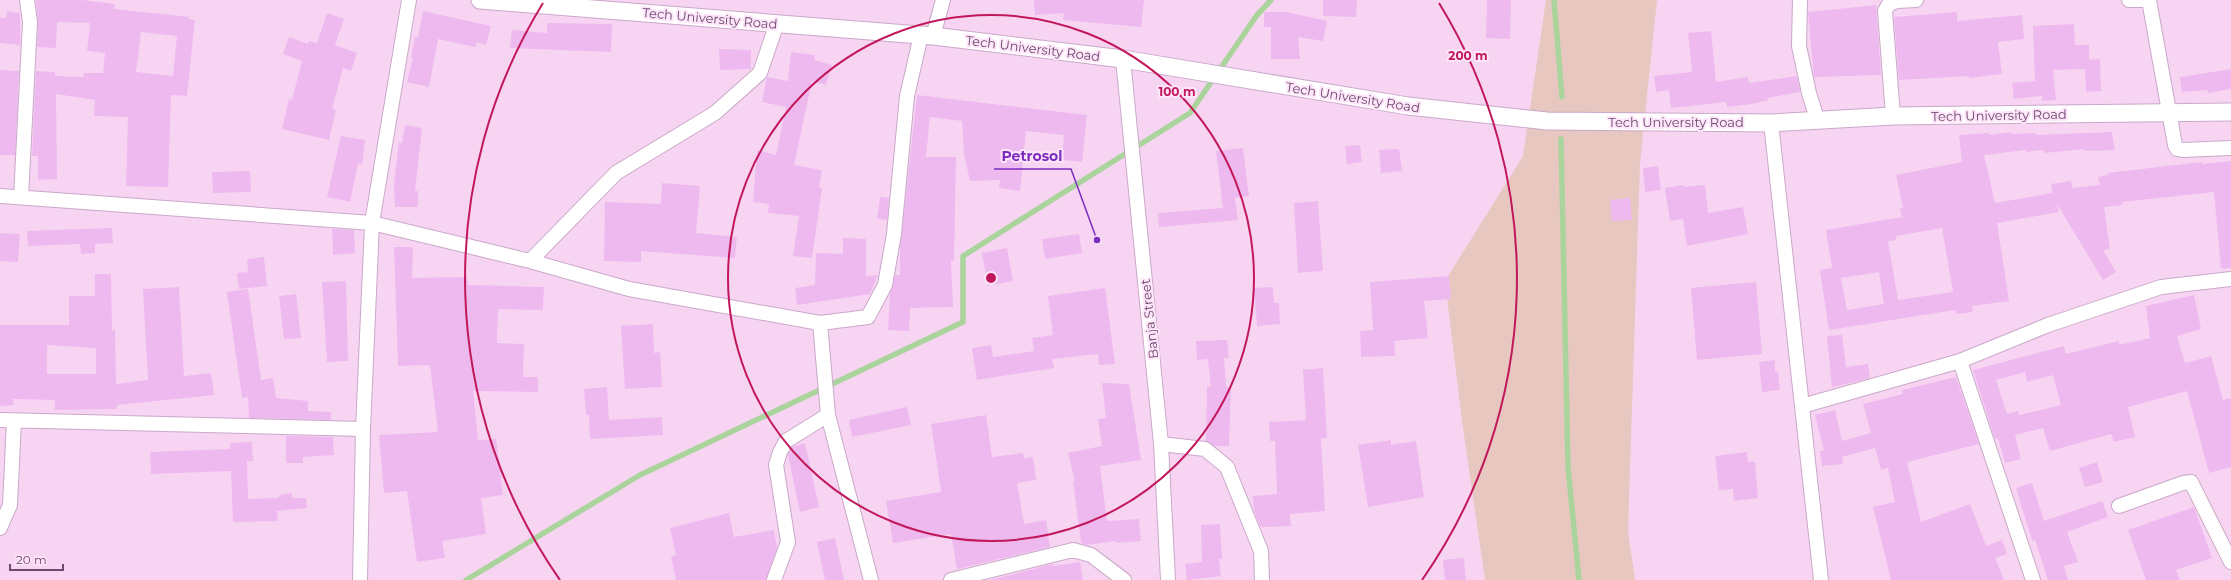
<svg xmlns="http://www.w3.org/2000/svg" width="2231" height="580" viewBox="0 0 2231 580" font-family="Montserrat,sans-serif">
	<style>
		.residential { fill: #f7d5f2 }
		.green { fill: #e7c7c0 }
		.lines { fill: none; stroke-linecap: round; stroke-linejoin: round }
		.stream { stroke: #abd49d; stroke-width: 5.5 }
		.building { fill: #eeb9ef; fill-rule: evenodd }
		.minor-casing { stroke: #caa8c9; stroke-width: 16 }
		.tertiary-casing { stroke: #caa8c9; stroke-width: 19 }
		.minor { stroke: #fff; stroke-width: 14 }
		.tertiary { stroke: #fff; stroke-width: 17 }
		.ring { fill: none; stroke: #c2185b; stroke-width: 2 }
		.labels { text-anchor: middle; stroke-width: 4; stroke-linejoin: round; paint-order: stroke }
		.street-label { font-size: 13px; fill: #6d4970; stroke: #fee5f9 }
		.centre { fill: #c2185b; stroke: #fee5f9; stroke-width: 2 }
		.ring-label { font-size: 12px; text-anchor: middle; font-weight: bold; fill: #c2185b; stroke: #fee5f9; stroke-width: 4; stroke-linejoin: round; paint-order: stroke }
		.leader { fill: none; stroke: #7b2cbf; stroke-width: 1.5 }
		.callout-dot { fill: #7b2cbf; stroke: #fee5f9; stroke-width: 1.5 }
		.callout-label { font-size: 14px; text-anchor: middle; font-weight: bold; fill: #7b2cbf; stroke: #fee5f9; stroke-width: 4; stroke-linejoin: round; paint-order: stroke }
	</style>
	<rect width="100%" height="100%" fill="#fbe0f5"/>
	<path class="residential" d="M0 0H2231V580H0Z"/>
	<path class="green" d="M1546 0H1657L1640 163 1628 531 1635 580H1485L1462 421 1445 281 1523 156Z"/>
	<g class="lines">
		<path class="stream" d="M1554 0 1562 97
			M1561 139 1568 467 1579 580
			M466 580 640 475 963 322V256L1190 113 1257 15 1271 0"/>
	</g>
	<path class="building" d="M36 0H83L115 4 114 9 189 17V19L195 20 187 96 171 95 168 187 126 186 128 117 94 116 95 100 56 94 57 179 38 180V156H32L36 71 55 72V76L83 77 84 73H103L105 53 87 51 90 23 57 22 56 48 37 47 38 22ZM141 32 177 36 173 76 136 72Z
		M1034 0H1144L1141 27 1063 20 1064 13 1035 15Z
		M1323 0H1357L1356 17 1323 16Z
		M1487 0H1511L1510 39 1486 38Z
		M1876 5 1881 75 1814 77 1808 12Z
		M7 11 20 13V45L0 43V17L6 18Z
		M423 11 491 26 486 45 477 42 475 47 438 39 429 87 407 82 413 58 411 57 415 37H418Z
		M1264 12H1287L1327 21 1323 41 1298 37 1300 59H1271V27H1264Z
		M1957 12V21L2022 15 2024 39 1998 42 2002 74 1969 78V76L1899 80 1894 17Z
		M327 13 344 19 335 45 357 53 351 71 343 68 332 109 336 110 329 140 282 129 289 99 292 100 302 61 283 54 289 37 308 44 309 41 317 43Z
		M547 23 612 24 611 52 510 48 512 30 547 33Z
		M2074 24 2075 45H2089V60L2100 59 2101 91 2086 92 2085 69 2053 70 2056 100 2042 101V96L2014 99 2012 83 2035 81 2033 26Z
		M1711 31 1716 82 1748 77 1749 83 1797 76 1800 92 1767 98 1768 100 1752 104 1727 107 1726 102 1671 108 1669 90 1656 92 1654 76 1692 72 1688 33Z
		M719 49 751 50V69L720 70Z
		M791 52 815 55 814 60 832 65 826 85 812 81 794 165 822 170 819 187 822 188 812 258 793 256 799 216 768 213 769 204 753 202 757 150 776 155 786 107 762 102 767 77 788 81Z
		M2231 69V89L2208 93V90L2182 92 2180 77Z
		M0 70 19 71 15 155H0Z
		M917 95 1087 115 1082 162 1062 160 1064 135 1026 131 1020 191 999 188 1000 180 970 181 964 154 962 121 930 117 926 157H956L954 261H951L953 307 910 308 909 331 888 330 890 294 895 275H900V248Z
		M405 125 422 128 415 191H418V207H395L394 184 399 142 402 143Z
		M2012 132V134L2036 133V135L2112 132 2115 150 2085 151 2084 149 2044 153V150L2026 152V150L1984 155 1995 203 2052 193 2051 184 2071 181 2072 188 2100 185 2098 177 2108 175 2107 173 2202 162V164L2231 161V268L2221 269 2214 192 2122 202V205L2104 207 2110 249 2103 250 2116 272 2103 280 2057 204 2059 212 1997 223 2009 301 1972 306 1973 312 1956 314 1955 310 1829 330 1820 270 1832 268 1826 230 1902 217 1900 209 1903 208 1896 175 1962 162 1959 135 1989 133V135ZM1942 228 1953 292 1898 300 1888 241 1896 240V236ZM1879 272 1884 304 1847 310 1841 278Z
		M341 136 365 140 362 165 358 164 350 202 327 197Z
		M1360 145 1362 162 1347 164 1345 146Z
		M1243 148 1249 196 1235 198 1238 220 1159 227 1158 213 1223 208 1216 151Z
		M1399 149 1402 171 1381 173 1379 150Z
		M1658 166 1661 190 1645 192 1643 168Z
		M250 171 251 192 213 193 212 172Z
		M662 183 700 186 696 233 737 237 735 258 641 251V262L604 261 605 202 661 204Z
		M1684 185V187L1705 185 1708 213 1743 207 1748 234 1687 246 1683 219 1670 221 1665 188Z
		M880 197 889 198 887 220 877 219Z
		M1630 198 1632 220 1612 221 1610 200Z
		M1318 201 1323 271 1298 273 1294 203Z
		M112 228 113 243 95 244V253L81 254 80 244 28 246 27 231Z
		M332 229 354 230 355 253 333 255Z
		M0 233 20 234 18 262 0 261Z
		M1079 234 1082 253 1045 259 1042 239Z
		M843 238 866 239V276L878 275 870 294 797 305 795 288 815 285 816 253 843 254Z
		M394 247H413L412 278 467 277 468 285 544 287 543 310 498 309 497 343 524 344 523 377H538V392L473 391 478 440 496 439 503 495 481 498 486 534 442 541 445 558 417 562 407 491 384 493 379 435 438 432 430 365 398 366Z
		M1007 248 1013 281 988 286 982 253Z
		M264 257 267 286 239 289 237 273 248 272 247 259Z
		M95 274H111L112 330H115L116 384 148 380 143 289 179 287 184 376 211 373 214 395 117 405V409L55 410V400L13 399 14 405 0 406V325H69V296H95ZM47 345 96 348V374H47Z
		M1449 276 1451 299 1424 301 1428 338 1394 341 1395 356 1361 357 1360 331 1373 330 1370 282Z
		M346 281 348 361 327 362 322 282Z
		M1756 282 1762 354 1697 360 1691 288Z
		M1273 287 1274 303H1279L1280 324 1257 326 1254 288Z
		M1105 288 1115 364 1099 365 1098 354 1052 359 1054 368 977 380 972 348 991 345 993 357 1034 351 1032 338 1053 335 1048 296Z
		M248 289 261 380 273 378 276 398 308 401V411L331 412V420L249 418 248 397 242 398 227 292Z
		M296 294 301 338 284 339 279 296Z
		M2194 295 2201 329 2177 336 2185 363 2211 356 2223 400 2231 398V467L2209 473 2187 391 2128 407 2135 437 2114 442 2111 434 2050 451 2043 428 2015 435 2021 459 2005 463 1998 438 1995 439 1973 370 2064 346 2066 354 2119 341V345L2150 338 2146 306ZM2025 372 2027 382 2053 375 2061 405 2019 415 2018 411 2007 414 1996 380Z
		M653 324 654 353 660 352 662 387 625 389 621 326Z
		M1842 335 1846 367 1868 364 1870 378 1832 387 1827 336Z
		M1227 340 1229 358H1224L1226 387H1231L1229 446H1214L1206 441 1207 386 1211 387 1208 359 1197 360 1196 341Z
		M1775 360V372L1778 371 1780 390 1762 392 1759 362Z
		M1323 368 1327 438H1321L1325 511 1290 514 1291 526 1261 527 1254 511 1253 496 1277 494 1275 441H1270L1269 422 1306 420 1303 370Z
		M1956 377 1979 444 1907 462 1921 522 1970 504 1986 546 2002 540 2007 554 1995 558 2004 580H1891L1873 507 1895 502 1888 468 1881 470 1875 448 1842 457 1843 464 1822 466 1820 451H1824L1815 415 1835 410 1842 441 1871 433 1863 404 1903 394 1902 390Z
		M1102 383 1129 384 1141 460 1100 466 1107 521 1139 519 1141 541 1116 543V541L1086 545 1081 543 1073 481H1075L1068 453 1102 446 1098 419 1106 418Z
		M607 387 609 420 662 417 663 435 590 439 589 415H586L584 389Z
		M907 407 911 425 852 437 849 420Z
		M986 415 992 457 1023 453 1024 458 1033 457 1036 480 1017 483 1024 524 1046 520 1050 547 957 569 951 534 893 543 886 501 941 492 931 424Z
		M286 436 333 437 334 455 303 457V463H286Z
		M1391 440V445L1416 441 1424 497 1368 507 1358 445Z
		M252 442 253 461H247L248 499 279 498V495L292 493V498H306L307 508 277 511 278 521 233 522 231 471 151 474 150 452 230 449V443Z
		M805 443 819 507 800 512 788 455 792 447Z
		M1747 452 1748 462H1755L1758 498 1734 501 1733 489 1719 490 1715 456Z
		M2097 462 2103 482 2085 487 2079 468Z
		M2032 483 2044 521 2102 501 2108 517 2067 532 2078 562 2064 566 2068 580H2048L2035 540 2033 541 2031 537 2016 488Z
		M2194 507 2212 558 2176 570 2180 580H2146L2128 530Z
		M729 513 734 537 774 530 777 548 766 580H676L671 556 676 555 670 528Z
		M1220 524 1222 559H1219L1221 576 1187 580 1185 564 1202 562 1201 525Z
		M835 538 844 580H825L817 542Z
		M1464 558 1466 580H1445L1443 560Z
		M1080 562 1083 580H990L1053 564V566Z"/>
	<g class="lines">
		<g class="minor-casing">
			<path id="minor" d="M1800 0 1799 46 1809 93 1817 119
				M2129 0H2149
				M2149 0 2175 145 2177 149 2182 150 2231 148
				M933 36 943 0
				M1123 59 1161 444 1168 580
				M1893 116 1885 11 1889 4 1897 1 1916 0
				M1771 123 1821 580
				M0 196 372 223 530 261 629 289 820 323 828 415 871 580
				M21 197 30 22 27 0
				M530 261 616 173 715 113 760 73 777 23
				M820 323 868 317 885 285 894 234 907 96 921 35
				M1960 361 2033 580
				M1802 406 1960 361 2048 325 2161 287 2231 279
				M0 420 363 429
				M1161 444 1205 449 1227 467 1261 551 1262 580
				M2119 506 2183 483 2191 482 2231 562
				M0 528 10 505 14 421
				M360 580 363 429 372 223 409 0
				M774 580 788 542 776 465 780 452 786 441 828 415
				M951 580 1073 550 1091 555 1124 580"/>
		</g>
		<g class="tertiary-casing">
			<path id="tertiary" d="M480 0 933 36 1123 59 1408 106 1547 121 1771 123 1893 116 2231 112"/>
		</g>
		<use href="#minor" class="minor"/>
		<use href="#tertiary" class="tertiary"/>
	</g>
	<g class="ring">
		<circle cx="991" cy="278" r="263"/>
		<path d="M560 580A526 526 0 0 1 543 3M1439 3A526 526 0 0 1 1422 580"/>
	</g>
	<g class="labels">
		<g class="street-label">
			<text transform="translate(710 18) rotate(5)" y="5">Tech University Road</text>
			<text transform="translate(1033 48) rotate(7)" y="5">Tech University Road</text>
			<text transform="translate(1353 97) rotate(9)" y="5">Tech University Road</text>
			<text transform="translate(1999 115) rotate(-1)" y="5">Tech University Road</text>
			<text x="1676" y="127">Tech University Road</text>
			<text transform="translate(1149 319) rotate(-96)" y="5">Banja Street</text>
		</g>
	</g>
	<circle cx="991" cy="278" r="6" class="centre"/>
	<g class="ring-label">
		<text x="1468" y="60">200 m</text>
		<text x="1177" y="96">100 m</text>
	</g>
	<path class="leader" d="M1097 240L1071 169H994"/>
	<circle class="callout-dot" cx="1097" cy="240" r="4"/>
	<g class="callout-label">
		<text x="1032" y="161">Petrosol</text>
	</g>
	<path d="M10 564v6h53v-6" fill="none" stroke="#6d4970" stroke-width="2"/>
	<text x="16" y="564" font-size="12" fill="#6d4970" stroke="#fee5f9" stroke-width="3" paint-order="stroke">20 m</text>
</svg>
